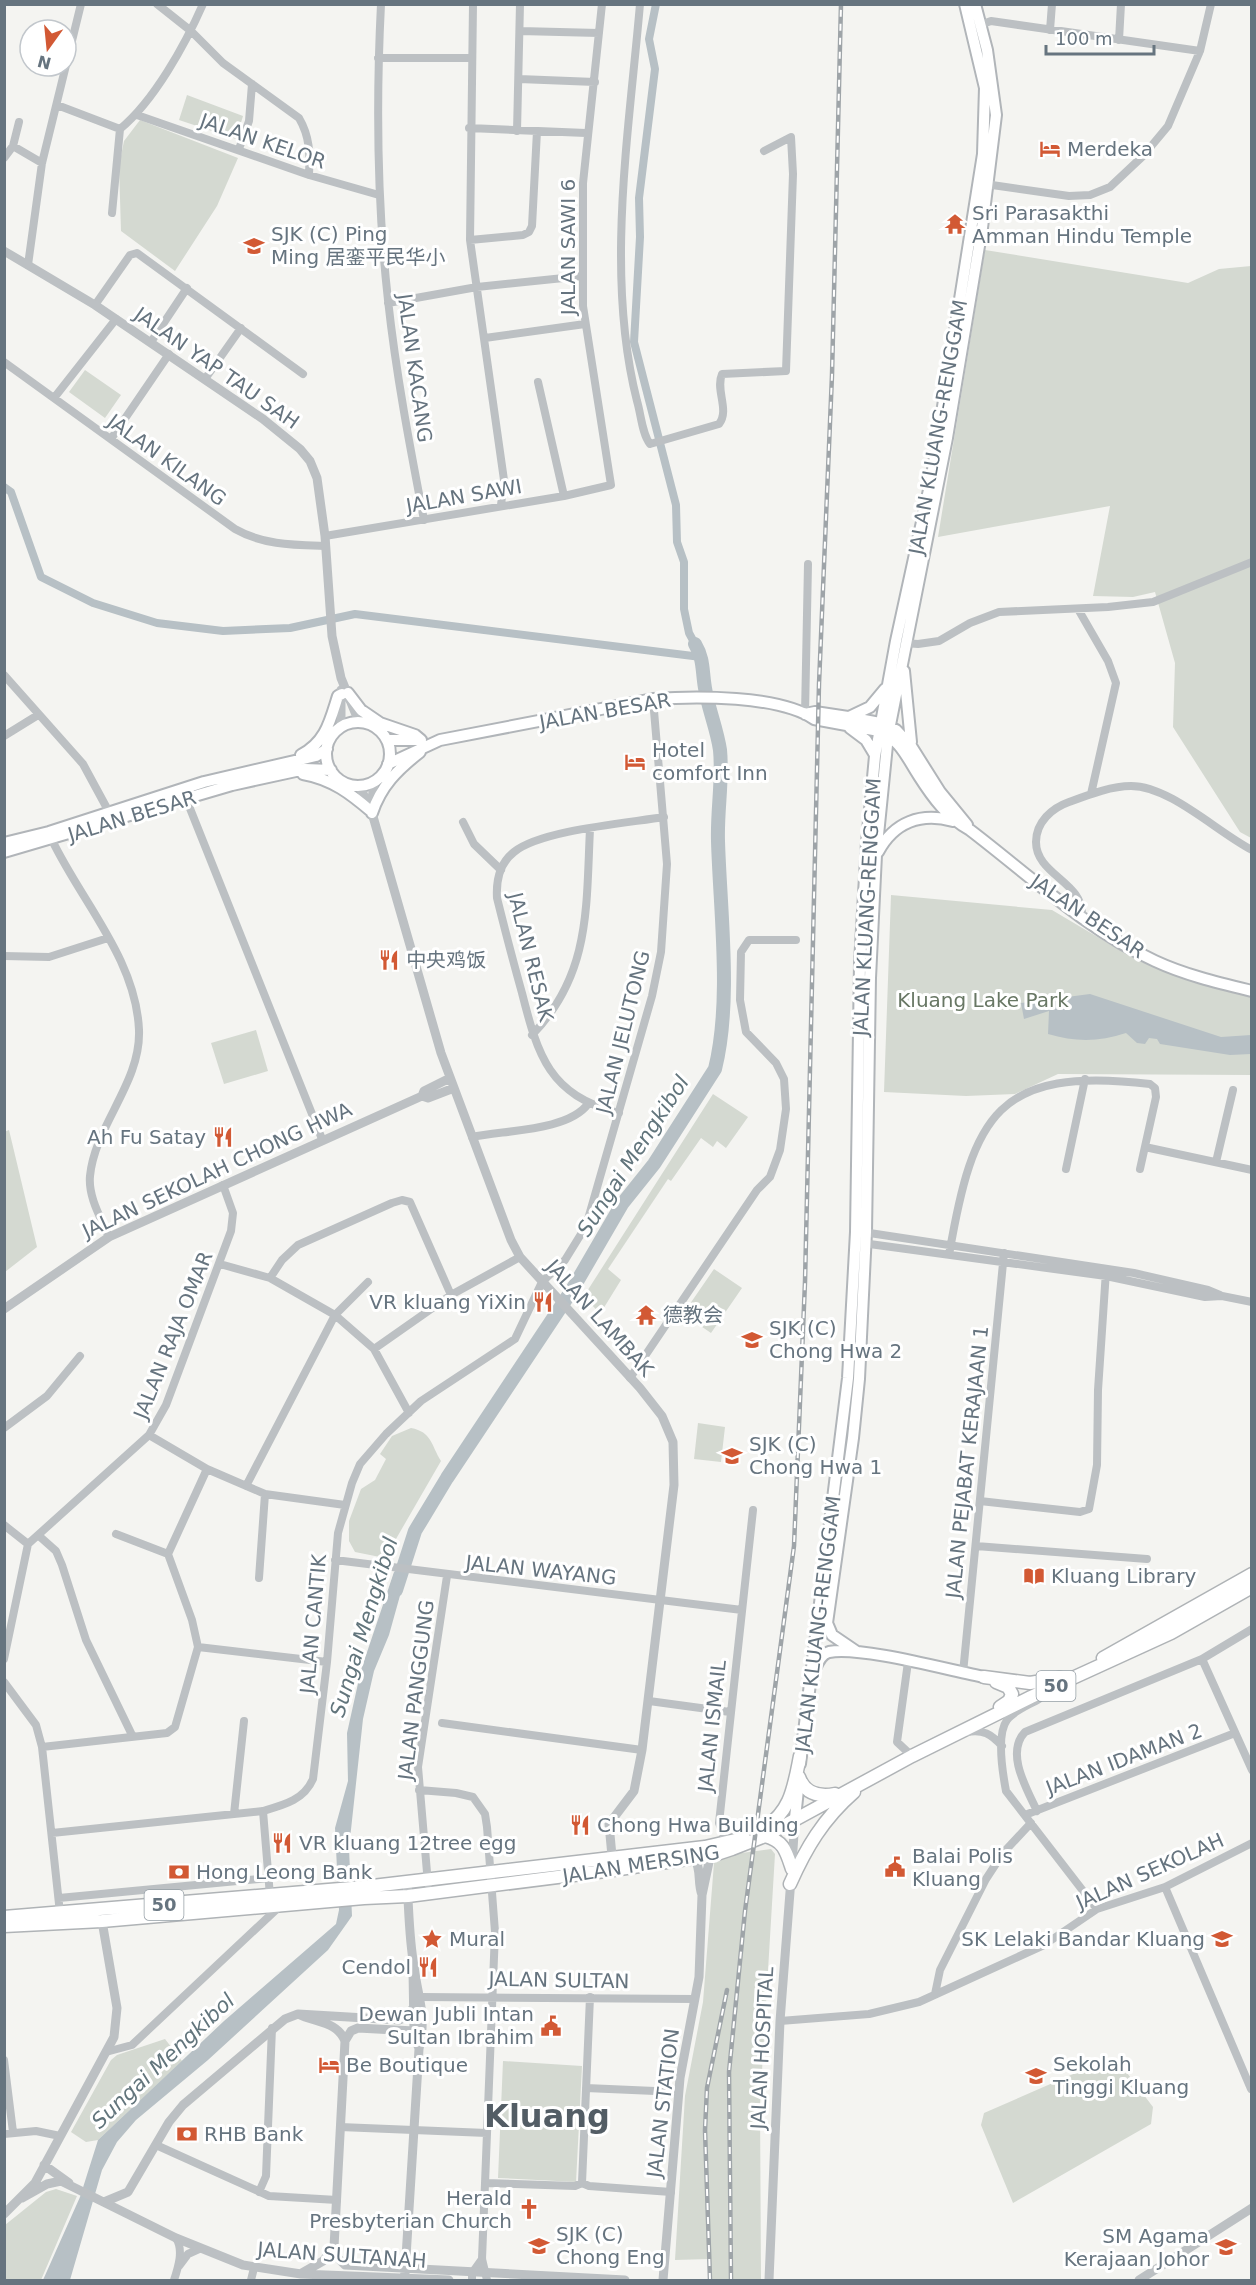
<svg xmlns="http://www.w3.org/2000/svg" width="1256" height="2285" viewBox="0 0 1256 2285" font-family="'DejaVu Sans','Noto Sans SC',sans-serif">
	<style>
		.green { fill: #d4d9d1 }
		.water { fill: #b7c0c5 }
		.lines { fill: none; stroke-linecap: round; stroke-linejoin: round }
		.canal { stroke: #b7c0c5; stroke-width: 8 }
		.river { stroke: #b7c0c5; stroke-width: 14 }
		.secondary-casing { stroke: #b1b5b9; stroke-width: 14 }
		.trunk-casing { stroke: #afb3b6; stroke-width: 15 }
		.minor { stroke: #bcc0c3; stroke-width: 8 }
		.tertiary { stroke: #bcc0c3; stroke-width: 9 }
		.secondary { stroke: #fff; stroke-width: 10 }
		.trunk { stroke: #fff; stroke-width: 12 }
		.rail-casing { stroke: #9ea4a8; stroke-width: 4.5 }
		.rail { stroke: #fff; stroke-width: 2; stroke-dasharray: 7; stroke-linecap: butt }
		.labels { text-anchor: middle; stroke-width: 6; stroke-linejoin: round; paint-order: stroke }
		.shield { fill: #fff; stroke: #949ea5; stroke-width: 1.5 }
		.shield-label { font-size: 18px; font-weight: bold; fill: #66747f }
		.street-label { font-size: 20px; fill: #66747f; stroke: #fff }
		.poi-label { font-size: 20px; fill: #66747f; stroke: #fff; text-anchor: start }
		.park-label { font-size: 20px; fill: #687764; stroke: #fff }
		.water-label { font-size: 21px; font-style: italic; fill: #62757c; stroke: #fff }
		.town-label { font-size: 32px; font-weight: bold; fill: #535d65; stroke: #fff }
	</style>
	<rect width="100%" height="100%" fill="#f4f4f1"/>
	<path class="green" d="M187 95 243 116 236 139 179 120Z
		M140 120 238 158 217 206 175 271 121 231 119 166 124 141Z
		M985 250 1188 283 1219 269 1251 266V838L1240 832 1173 727 1175 663 1155 592 1133 597 1093 596 1110 506 938 537Z
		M85 370 121 395 105 418 69 392Z
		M891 895 1052 910 1138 961 1251 993V1075L1058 1074 1015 1094 966 1096 884 1092Z
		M256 1030 268 1071 224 1084 211 1043Z
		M713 1094 748 1117 726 1148 717 1141 713 1147 701 1138 671 1181 668 1179 608 1269 621 1280 600 1314 584 1296Z
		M9 1130 37 1247 5 1272 4 1132Z
		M714 1269 742 1288 711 1333 683 1314Z
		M698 1423 725 1427 721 1462 694 1459Z
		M411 1428C432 1432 431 1445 441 1461L385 1558 355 1552 349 1541V1521L361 1489 375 1480 386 1459 380 1454 392 1436Z
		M771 1849 775 1854 760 2104 761 2280H710L709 2259 675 2260 685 2096 703 2002 714 1863 719 1856Z
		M165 2039 182 2061 98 2140 86 2142 71 2132 111 2060 117 2055Z
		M503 2061 582 2066 576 2182 498 2178Z
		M1103 2061 1124 2069 1153 2107 1151 2124 1013 2203 981 2125 984 2113Z
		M56 2189 77 2196 41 2280H5V2225L46 2192Z"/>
	<path class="water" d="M1090 994 1221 1037 1251 1035V1054L1230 1055 1160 1044 1157 1039 1149 1038 1145 1044 1137 1043 1126 1033C1099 1042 1075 1042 1048 1034L1049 1011 1024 1019 1021 1003Z
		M394 1572 406 1574 389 1635 374 1671 363 1719 349 1848 352 1916 328 1950 208 2060 136 2120 117 2142 102 2170 70 2280H43L80 2197 98 2140 224 2021 336 1924 339 1910 335 1828 348 1781 347 1733 361 1670Z"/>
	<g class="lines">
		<path class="canal" d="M656 4 649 39 655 69 639 198 640 237 634 342 676 505 677 542 684 562V609L689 633 695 644
			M4 487 11 492 41 577 93 603 157 623 223 631 290 628 355 614 701 657"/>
		<path class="river" d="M396 1590 415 1531 447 1478 572 1290 622 1204 654 1164 715 1069C732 1001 720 911 718 841 717 810 723 780 720 750 717 729 708 708 705 688 702 671 704 659 695 644"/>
		<g class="secondary-casing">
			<path id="secondary" d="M904 671 911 742
				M348 693 361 710 380 723 415 735 421 740
				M805 714 815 712 848 717 880 723 896 730 911 746 940 792 967 825
				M849 717 870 707 885 689
				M326 754a32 32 0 1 1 64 0a32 32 0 1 1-64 0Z
				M850 728 866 740 875 755
				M387 740H419
				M301 755C326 742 330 721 338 696L342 694
				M388 764 440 740 653 699C695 696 779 695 814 719L879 731C901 740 907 758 919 776 933 798 947 817 970 830 1029 875 1087 930 1155 961 1185 975 1219 983 1252 991
				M303 774C332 779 351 794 372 812
				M372 813C381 786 397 770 420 752
				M4 843 49 832 204 782 316 756 327 749
				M4 852 232 785 305 769 331 770
				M878 852C894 822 921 812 953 821
				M857 1652 832 1635 827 1623 853 1438 859 1379 866 1232 870 978 876 855 888 735 947 438 982 228 996 115 987 50 975 4
				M815 1669C818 1662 821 1654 829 1652 861 1646 948 1670 984 1677
				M800 1764 848 1378 856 1232 860 963 867 842 875 756 896 641 932 476 983 154 985 88 965 4
				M795 1818 799 1780"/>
		</g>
		<g class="trunk-casing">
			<path id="trunk" d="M1103 1658 1252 1574
				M984 1677 1030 1683 1060 1678
				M996 1682 1008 1687 1012 1694 1009 1701 1000 1707
				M799 1777C805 1794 819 1797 835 1794
				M762 1829C791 1813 794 1786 800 1756
				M765 1836C784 1841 786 1851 792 1869
				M790 1884C806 1848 823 1819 854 1792
				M4 1917 364 1887 705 1847 744 1838
				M4 1926 102 1921 364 1898 408 1896 613 1870 714 1855 732 1849 765 1836 912 1756 1031 1697 1171 1633 1252 1587"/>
		</g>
		<path class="minor" d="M157 4 191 31 223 63 299 118C310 137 310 153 309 175
			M381 4C376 103 377 202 388 300 396 374 410 447 424 520
			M473 4 470 240 504 480 501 505
			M640 4C629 132 605 275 637 401 641 414 642 434 650 444L719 424C730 410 715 390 722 374L786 371 793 174 791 137 764 151
			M977 26 991 21 1200 51
			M1050 30 1052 4
			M520 31 599 33
			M1119 40 1121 4
			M378 58H471
			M519 79 595 82
			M57 105 120 129
			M137 115 309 175 379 195
			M469 128 586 133
			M120 129C154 101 185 45 203 4
			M517 131 520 4
			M13 146 42 163
			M239 149 249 121 252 84
			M4 158 13 146 19 122
			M985 184 1069 196 1090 195 1110 187 1143 156 1168 126 1200 51 1211 4
			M112 213 120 129
			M470 240 523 235 529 232 532 226 537 131
			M28 265 42 163 81 4
			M388 303 477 287 583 276
			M95 305 130 255 137 253 303 374
			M485 338 585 324
			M151 342 187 288
			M4 362 235 529C263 545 294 545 325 546
			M205 379 241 328
			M538 382 564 496
			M54 398 116 319
			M111 439 169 354
			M325 536 564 496 611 485 583 306V183L602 4
			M1078 609 1108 661 1116 683 1091 794
			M904 643 918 644 939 641 970 623 999 612 1108 607 1153 602 1252 562
			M4 675 83 764 109 812
			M805 714 808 564
			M4 736 38 715
			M187 801 322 1139
			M463 822 474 844 501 870
			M52 840C81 901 136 959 139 1030 141 1083 95 1125 90 1176 88 1197 101 1218 109 1237
			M1082 916C1084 882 1036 875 1036 842 1036 822 1052 808 1069 802 1088 795 1111 786 1131 786 1170 786 1217 832 1252 850
			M4 956 49 957 108 938
			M532 1035C591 974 586 907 590 829
			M619 1113C549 1095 538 1056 522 993 513 961 505 930 497 898 496 881 500 863 514 852 541 830 628 823 664 817
			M472 1137C505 1130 568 1131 588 1104
			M1145 1147 1252 1170
			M1216 1162 1233 1090
			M1066 1169 1085 1079
			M863 1232 1134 1273 1208 1290 1220 1295
			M862 1243 1106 1276 1205 1297 1222 1296 1252 1302
			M949 1255C973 1115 997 1066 1150 1084L1155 1088 1156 1097 1140 1169
			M220 1264 270 1278 335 1315 374 1349 409 1413
			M270 1278 282 1260 298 1245 392 1203 402 1200 410 1202 451 1295 374 1349
			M451 1295 520 1257
			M630 1378 757 1190 770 1177 780 1150 786 1109 784 1079 776 1063 746 1032 740 1000 741 952 749 940H796
			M4 1428 47 1396 80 1356
			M149 1435 207 1469 265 1494 345 1505
			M246 1486 335 1315 368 1282
			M980 1501 1080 1512 1089 1509 1097 1465 1098 1390 1106 1271
			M4 1525 28 1544
			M116 1534 168 1554
			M38 1535 56 1551 62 1565 86 1640 132 1735
			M976 1546 1147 1559
			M335 1560 742 1610
			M259 1578 265 1494
			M198 1647 327 1662
			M4 1659 28 1544 149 1435 166 1405 231 1231 233 1213 223 1185
			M1202 1659 1252 1770
			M908 1662 897 1742 912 1756
			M963 1673 1004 1253
			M4 1682 36 1725 42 1747 60 1913
			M1039 1699C1029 1705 1013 1711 1007 1720 996 1735 1003 1775 1006 1791L1097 1909
			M649 1701 730 1712
			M442 1723 642 1750
			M967 1732C983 1729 991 1734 1002 1746
			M42 1747 167 1733 175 1727 198 1647 192 1620 168 1554 207 1469
			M419 1790 456 1793 473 1797 485 1814 487 1827 495 1932 482 2259 487 2280
			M263 1811 270 1896
			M1037 1811C1027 1789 1005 1753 1025 1732L1202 1659 1252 1629
			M234 1814 244 1721
			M1025 1815 1235 1733
			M52 1833 263 1811C284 1805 304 1800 313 1779L327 1662 338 1533 352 1483 360 1464 386 1434 421 1401 515 1339 542 1282 565 1260 586 1226 652 996 661 952 667 864 653 699
			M731 1841 724 1836 719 1823 753 1510
			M428 1884 418 1767 447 1576
			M1165 1887 1251 2089
			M59 1898 269 1878
			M935 1994 940 1970 986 1879 1003 1853 1031 1823
			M422 1997 695 1999
			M780 2021 869 2014 919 2002 1044 1945 1097 1909 1165 1887 1252 1843
			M106 2052 132 2045 279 1907
			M4 2060 13 2132
			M586 2088 678 2092
			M340 2127 487 2133
			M4 2134 36 2131 60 2136
			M156 2145 269 2196 337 2200
			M485 2183 575 2186 582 2183 589 2186 671 2192
			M582 2183 590 1997
			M259 2192 266 2176 272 2028
			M179 2266 188 2254 199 2249
			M174 2280C178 2268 184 2250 176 2238
			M251 2280 254 2268
			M472 2280V2273L482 2259"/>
		<path class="tertiary" d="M4 251 95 305 263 419 300 449 310 461 317 478 325 536 332 636 341 678 359 722
			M341 727V690
			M359 785 372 813 441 1053 511 1240 520 1257 640 1388 662 1416 673 1442 674 1485 642 1750 634 1791 609 1824 612 1856
			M371 810 374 782
			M422 1096 428 1098 454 1088
			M4 1309 109 1237 422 1096 424 1091 450 1078
			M792 1865 795 1818
			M702 1895 709 1862 714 1855
			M413 1971 414 2031 418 2046
			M298 2014C316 2023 337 2021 345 2041L334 2247 338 2258 345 2265 625 2280
			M345 2041 351 2031 358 2028 414 2031
			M44 2165 69 2183
			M22 2198 47 2184 61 2181 176 2238 243 2265 301 2274 449 2280
			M104 2202 128 2192 169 2122 183 2105 285 2019 298 2014 399 2020 406 2017 413 2008
			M4 2214 35 2183 114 2037 117 2008 102 1921
			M302 2273 323 2261 334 2247
			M405 2273 419 2049C427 2013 418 2000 414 1966 409 1939 409 1910 407 1882
			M663 2280 680 2078 699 1977 702 1895C697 1882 702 1869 694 1858
			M769 2280 780 2021 791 1879
			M1139 2280 1252 2208"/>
		<use href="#secondary" class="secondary"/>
		<use href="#trunk" class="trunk"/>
		<g class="rail-casing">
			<path id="rail" d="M710 2280 705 2130 707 2088 727 1990
				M731 2280 729 2072 745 1911 794 1546 805 1282 819 684 832 375 841 4"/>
		</g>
		<use href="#rail" class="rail"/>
	</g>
	<defs>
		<g id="hotel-bare" transform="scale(1.62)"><path d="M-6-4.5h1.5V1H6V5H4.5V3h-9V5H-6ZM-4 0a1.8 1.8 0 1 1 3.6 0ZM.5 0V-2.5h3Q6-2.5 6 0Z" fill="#d25934" stroke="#fff" stroke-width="2.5" paint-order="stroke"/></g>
		<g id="temple-bare" transform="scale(1.62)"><path d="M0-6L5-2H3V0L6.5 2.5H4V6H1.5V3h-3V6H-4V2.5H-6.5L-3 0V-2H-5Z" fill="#d25934" stroke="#fff" stroke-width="2.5" paint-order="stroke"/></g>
		<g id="school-bare" transform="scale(1.62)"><path d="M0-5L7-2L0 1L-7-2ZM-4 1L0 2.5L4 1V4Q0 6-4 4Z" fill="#d25934" stroke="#fff" stroke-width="2.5" paint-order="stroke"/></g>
		<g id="restaurant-bare" transform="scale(1.62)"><path d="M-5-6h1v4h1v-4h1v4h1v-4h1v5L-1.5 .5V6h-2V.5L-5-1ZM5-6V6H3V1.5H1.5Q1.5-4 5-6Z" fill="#d25934" stroke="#fff" stroke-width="2.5" paint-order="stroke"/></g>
		<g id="library-bare" transform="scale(1.62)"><path d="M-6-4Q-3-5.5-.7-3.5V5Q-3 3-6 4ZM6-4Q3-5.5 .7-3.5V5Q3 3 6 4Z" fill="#d25934" stroke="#fff" stroke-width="2.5" paint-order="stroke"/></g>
		<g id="civic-bare" transform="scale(1.62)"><path d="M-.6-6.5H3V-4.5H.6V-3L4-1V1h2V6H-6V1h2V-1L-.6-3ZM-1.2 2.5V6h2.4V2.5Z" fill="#d25934" stroke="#fff" stroke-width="2.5" paint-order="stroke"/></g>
		<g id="bank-bare" transform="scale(1.62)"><path d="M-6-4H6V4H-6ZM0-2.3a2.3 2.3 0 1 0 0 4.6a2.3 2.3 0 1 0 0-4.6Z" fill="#d25934" stroke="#fff" stroke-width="2.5" paint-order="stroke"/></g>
		<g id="sight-bare" transform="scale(1.62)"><path d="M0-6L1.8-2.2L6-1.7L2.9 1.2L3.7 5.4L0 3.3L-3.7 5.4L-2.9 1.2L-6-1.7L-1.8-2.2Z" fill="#d25934" stroke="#fff" stroke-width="2.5" paint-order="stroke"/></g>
		<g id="church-bare" transform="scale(1.62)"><path d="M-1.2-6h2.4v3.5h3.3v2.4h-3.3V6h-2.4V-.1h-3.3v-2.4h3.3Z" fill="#d25934" stroke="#fff" stroke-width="2.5" paint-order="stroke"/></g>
	</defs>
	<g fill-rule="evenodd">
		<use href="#hotel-bare" x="1050" y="149"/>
		<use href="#temple-bare" x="955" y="224"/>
		<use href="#school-bare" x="254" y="246"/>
		<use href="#hotel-bare" x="635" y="762"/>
		<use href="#restaurant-bare" x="389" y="960"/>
		<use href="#restaurant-bare" x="223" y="1137"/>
		<use href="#restaurant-bare" x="543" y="1302"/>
		<use href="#temple-bare" x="646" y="1315"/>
		<use href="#school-bare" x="752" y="1340"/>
		<use href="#school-bare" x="732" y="1456"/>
		<use href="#library-bare" x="1034" y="1576"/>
		<use href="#restaurant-bare" x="580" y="1825"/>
		<use href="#restaurant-bare" x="282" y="1843"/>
		<use href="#civic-bare" x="895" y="1867"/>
		<use href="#bank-bare" x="179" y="1872"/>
		<use href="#sight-bare" x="432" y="1939"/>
		<use href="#school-bare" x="1222" y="1939"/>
		<use href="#restaurant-bare" x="428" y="1967"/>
		<use href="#civic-bare" x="551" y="2026"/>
		<use href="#hotel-bare" x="329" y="2065"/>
		<use href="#school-bare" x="1036" y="2076"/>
		<use href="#bank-bare" x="187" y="2134"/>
		<use href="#church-bare" x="529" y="2209"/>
		<use href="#school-bare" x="539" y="2246"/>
		<use href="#school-bare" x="1226" y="2247"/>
	</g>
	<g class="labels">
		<g class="shield">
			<rect x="1036.5" y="1671" width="39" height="30" rx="4.5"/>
			<rect x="144.5" y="1890" width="39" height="30" rx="4.5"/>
		</g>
		<g class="shield-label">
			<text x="1056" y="1692">50</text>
			<text x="164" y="1911">50</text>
		</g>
		<g class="street-label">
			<text transform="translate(263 141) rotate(19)" y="7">JALAN KELOR</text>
			<text transform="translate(568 247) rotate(-90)" y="7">JALAN SAWI 6</text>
			<text transform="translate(217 368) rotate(35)" y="7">JALAN YAP TAU SAH</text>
			<text transform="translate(415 368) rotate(82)" y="7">JALAN KACANG</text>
			<text transform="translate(938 427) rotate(-80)" y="7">JALAN KLUANG-RENGGAM</text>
			<text transform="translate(167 460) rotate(36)" y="7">JALAN KILANG</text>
			<text transform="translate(464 496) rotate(-10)" y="7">JALAN SAWI</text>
			<text transform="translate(605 711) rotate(-10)" y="7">JALAN BESAR</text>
			<text transform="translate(132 816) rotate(-17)" y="7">JALAN BESAR</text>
			<text transform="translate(867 907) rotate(-87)" y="7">JALAN KLUANG-RENGGAM</text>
			<text transform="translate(1088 916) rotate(34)" y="7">JALAN BESAR</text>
			<text transform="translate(531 957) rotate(76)" y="7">JALAN RESAK</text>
			<text transform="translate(623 1032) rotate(-76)" y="7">JALAN JELUTONG</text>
			<text transform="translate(217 1170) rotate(-25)" y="7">JALAN SEKOLAH CHONG HWA</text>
			<text transform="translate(600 1318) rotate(48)" y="7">JALAN LAMBAK</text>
			<text transform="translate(173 1335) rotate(-68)" y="7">JALAN RAJA OMAR</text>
			<text transform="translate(967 1462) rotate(-84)" y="7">JALAN PEJABAT KERAJAAN 1</text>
			<text transform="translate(541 1570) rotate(6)" y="7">JALAN WAYANG</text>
			<text transform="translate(313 1624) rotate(-85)" y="7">JALAN CANTIK</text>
			<text transform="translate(818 1624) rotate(-83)" y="7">JALAN KLUANG-RENGGAM</text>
			<text transform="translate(416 1690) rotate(-83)" y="7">JALAN PANGGUNG</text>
			<text transform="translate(712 1726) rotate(-84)" y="7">JALAN ISMAIL</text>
			<text transform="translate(1124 1759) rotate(-21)" y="7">JALAN IDAMAN 2</text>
			<text transform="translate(641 1864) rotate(-9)" y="7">JALAN MERSING</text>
			<text transform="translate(1150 1871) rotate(-24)" y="7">JALAN SEKOLAH</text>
			<text transform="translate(559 1980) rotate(1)" y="7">JALAN SULTAN</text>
			<text transform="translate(762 2048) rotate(-87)" y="7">JALAN HOSPITAL</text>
			<text transform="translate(663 2103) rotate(-83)" y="7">JALAN STATION</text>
			<text transform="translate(342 2255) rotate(4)" y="7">JALAN SULTANAH</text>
		</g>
		<g class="poi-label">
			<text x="1067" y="156">Merdeka</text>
			<text x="972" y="220">Sri Parasakthi<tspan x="972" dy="23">Amman Hindu Temple</tspan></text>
			<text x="271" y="241">SJK (C) Ping<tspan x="271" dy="23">Ming 居銮平民华小</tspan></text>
			<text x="652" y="757">Hotel<tspan x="652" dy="23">comfort Inn</tspan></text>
			<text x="406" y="967">中央鸡饭</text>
			<text x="206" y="1144" text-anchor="end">Ah Fu Satay</text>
			<text x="526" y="1309" text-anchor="end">VR kluang YiXin</text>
			<text x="663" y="1322">德教会</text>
			<text x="769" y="1335">SJK (C)<tspan x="769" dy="23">Chong Hwa 2</tspan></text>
			<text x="749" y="1451">SJK (C)<tspan x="749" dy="23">Chong Hwa 1</tspan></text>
			<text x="1051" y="1583">Kluang Library</text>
			<text x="597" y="1832">Chong Hwa Building</text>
			<text x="299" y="1850">VR kluang 12tree egg</text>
			<text x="912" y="1863">Balai Polis<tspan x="912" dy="23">Kluang</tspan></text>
			<text x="196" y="1879">Hong Leong Bank</text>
			<text x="449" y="1946">Mural</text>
			<text x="1205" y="1946" text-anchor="end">SK Lelaki Bandar Kluang</text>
			<text x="411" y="1974" text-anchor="end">Cendol</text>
			<text x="534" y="2021" text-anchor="end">Dewan Jubli Intan<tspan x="534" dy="23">Sultan Ibrahim</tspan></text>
			<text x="1053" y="2071">Sekolah<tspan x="1053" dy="23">Tinggi Kluang</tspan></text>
			<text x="346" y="2072">Be Boutique</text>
			<text x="204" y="2141">RHB Bank</text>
			<text x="512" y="2205" text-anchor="end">Herald<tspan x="512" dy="23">Presbyterian Church</tspan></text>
			<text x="556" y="2241">SJK (C)<tspan x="556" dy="23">Chong Eng</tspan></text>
			<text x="1209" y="2243" text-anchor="end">SM Agama<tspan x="1209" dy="23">Kerajaan Johor</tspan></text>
		</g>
		<g class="park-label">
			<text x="983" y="1007">Kluang Lake Park</text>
		</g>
		<g class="water-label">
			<text transform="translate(633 1156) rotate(-57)" y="7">Sungai Mengkibol</text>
			<text transform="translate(364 1627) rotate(-73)" y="7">Sungai Mengkibol</text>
			<text transform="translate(163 2061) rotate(-43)" y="7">Sungai Mengkibol</text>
		</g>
		<g class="town-label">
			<text x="547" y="2127">Kluang</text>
		</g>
	</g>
	<rect width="1256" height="2285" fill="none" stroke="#66747f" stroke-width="12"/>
	<g transform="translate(48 48) rotate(195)"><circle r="28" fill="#ffffff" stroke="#c2c7cc" stroke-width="1.5"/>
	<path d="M0-4.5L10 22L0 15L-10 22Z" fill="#d25934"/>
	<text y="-9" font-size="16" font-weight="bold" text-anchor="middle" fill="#66747f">N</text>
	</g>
	<path d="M1046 45v9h108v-9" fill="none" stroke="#66747f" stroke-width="3"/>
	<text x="1055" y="45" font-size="18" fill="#66747f" stroke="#ffffff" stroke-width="4.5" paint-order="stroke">100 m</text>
</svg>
